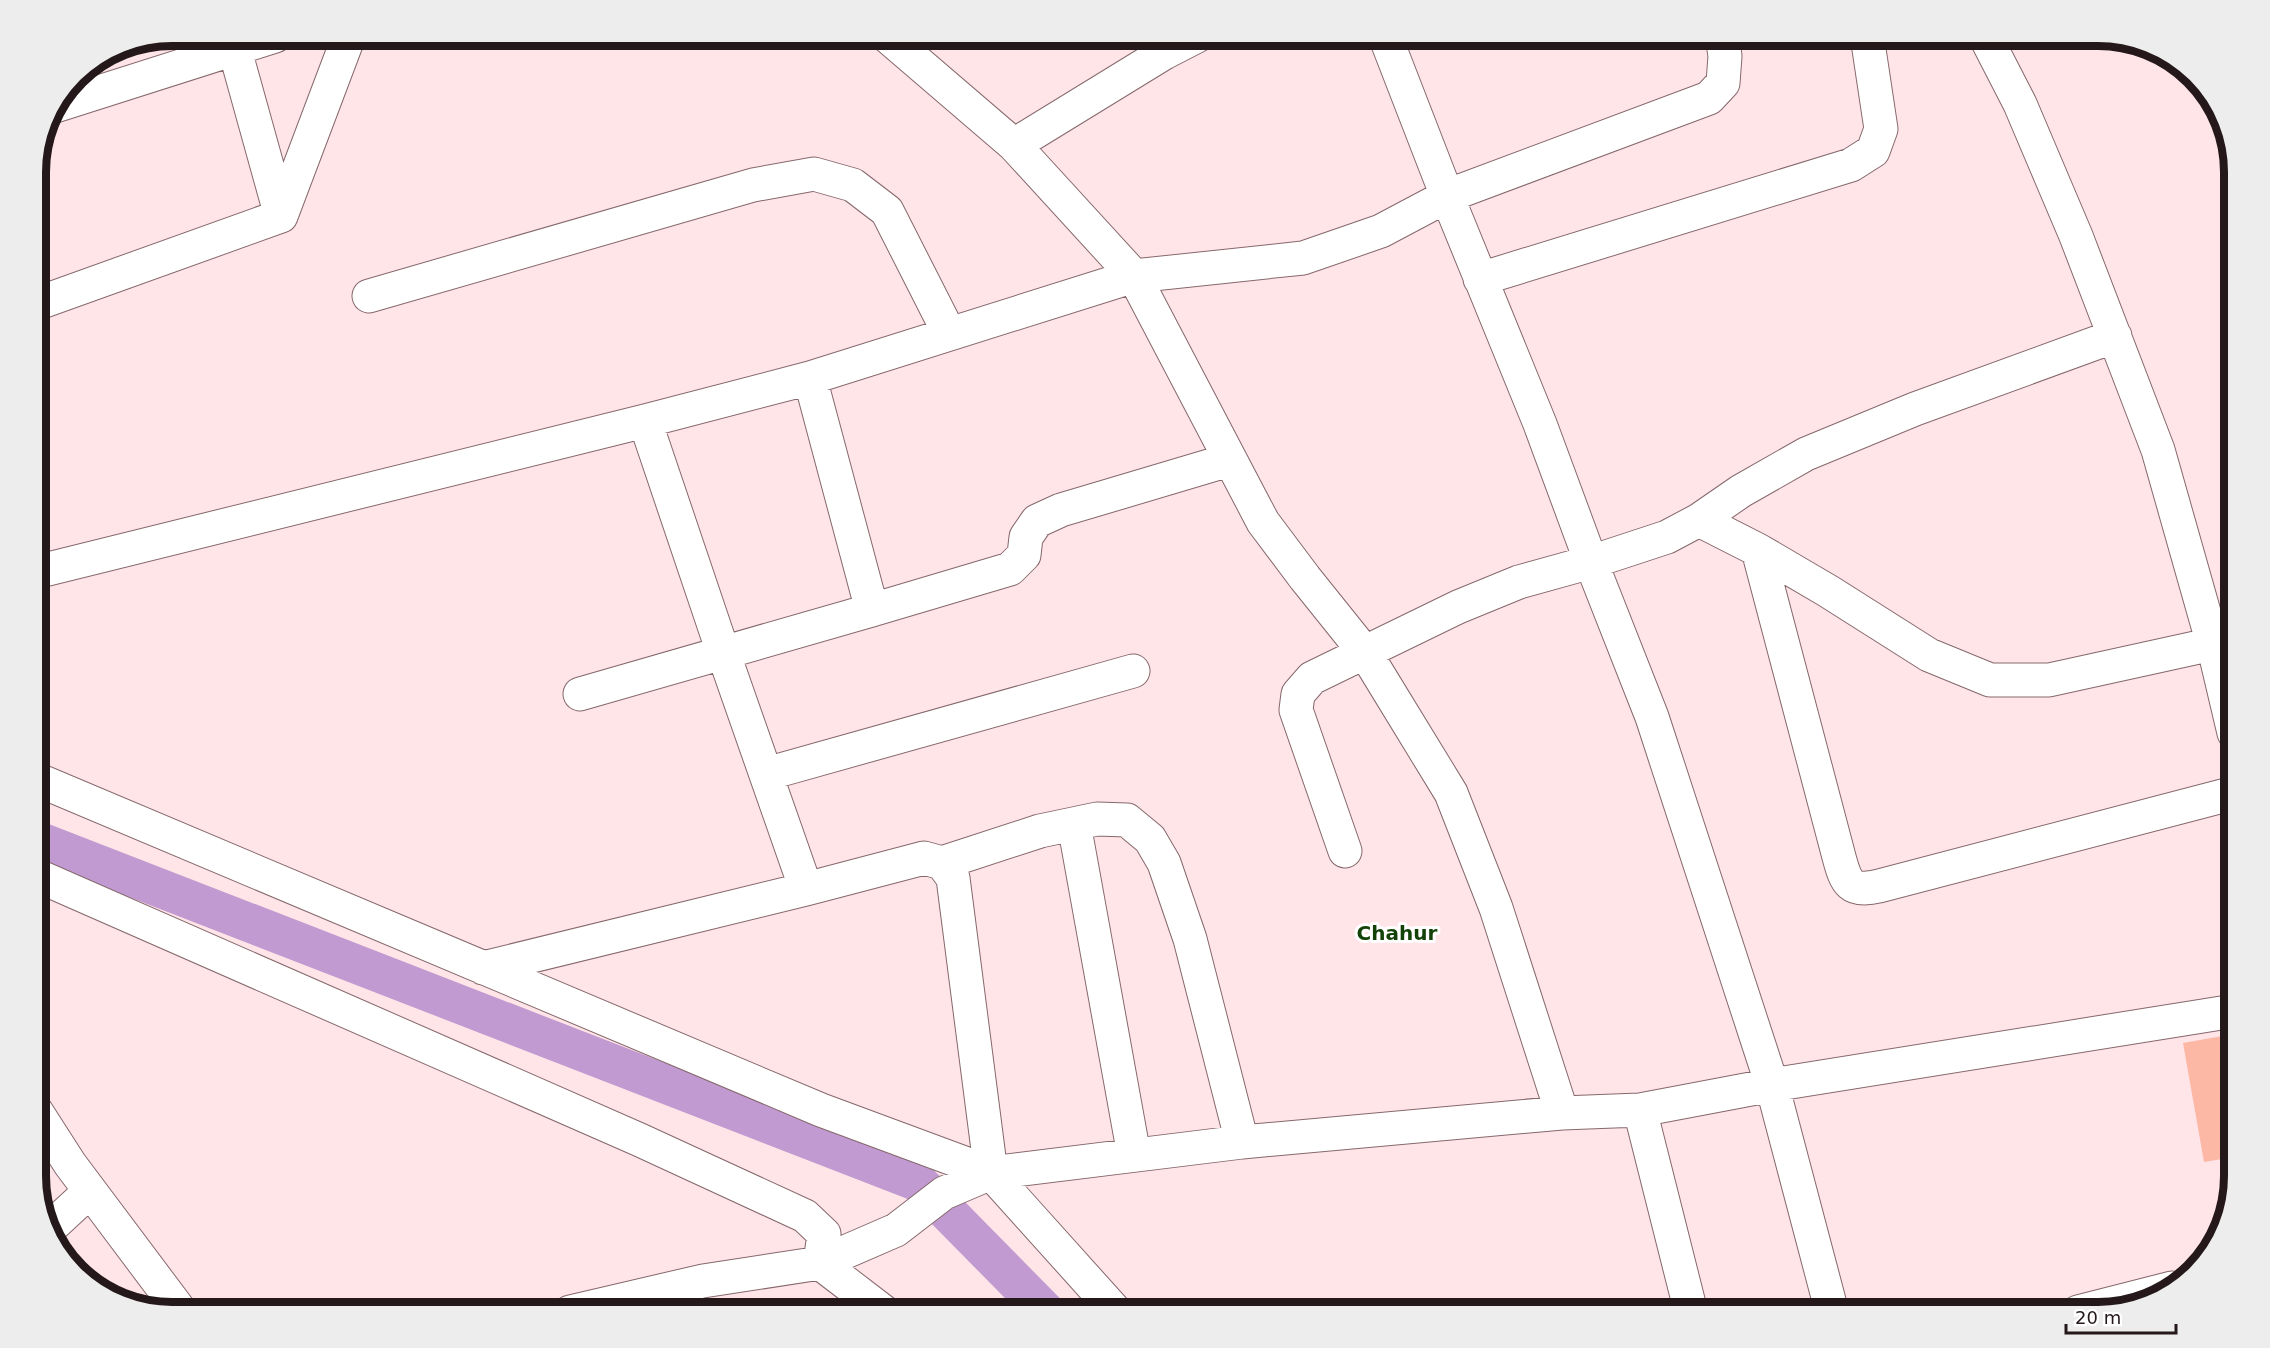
<svg xmlns="http://www.w3.org/2000/svg" width="2270" height="1348" viewBox="0 0 2270 1348" font-family="'DejaVu Sans',sans-serif">
	<style>
		.lines { fill: none; stroke-linecap: round; stroke-linejoin: round }
		.canal { stroke: #c09ad0; stroke-width: 39 }
		.building { fill: #fdb7a5 }
		.minor-casing { stroke: #85686c; stroke-width: 35 }
		.minor { stroke: #fff; stroke-width: 33 }
		.labels { text-anchor: middle; stroke-width: 6; stroke-linejoin: round; paint-order: stroke }
		.neighbourhood-label { font-size: 20px; font-weight: bold; fill: #124207; stroke: #fff }
		.rim { fill: none; stroke: #24181a; stroke-width: 8 }
	</style>
	<rect width="100%" height="100%" fill="#ffe4e8"/>
	<g class="lines">
		<path class="canal" d="M36 840 918 1182 1046 1312"/>
	</g>
	<path class="building" d="M144 42 145 44 104 57 120 46Z
		M2234 1034V1157L2204 1162 2183 1043Z"/>
	<g class="lines">
		<g class="minor-casing">
			<path id="minor" d="M231 36 281 216
				M887 36 1014 145 1134 276 1263 522 1305 578 1366 654 1451 793 1496 908 1562 1113
				M1385 36 1447 196 1540 424 1591 562 1652 717 1772 1085 1832 1312
				M1985 36 2020 104 2076 236 2158 450 2213 644 2234 733
				M55 106 275 36
				M1014 145 1164 53 1197 36
				M1480 279 1851 165 1873 151 1881 129 1867 36
				M369 296 753 185 814 174 853 185 887 211 949 333
				M36 304 281 216 349 36
				M810 378 872 610
				M645 421 723 652 806 889
				M1699 520 1758 550 1828 591 1929 655 1990 680H2049L2213 644
				M1758 550 1839 857C1846 883 1850 893 1879 886L2234 793
				M36 572 645 421 810 378 1134 276 1303 258 1381 231 1447 196 1709 98 1723 83 1725 56 1722 36
				M580 694 872 610 1010 569 1024 555 1026 537 1037 521 1061 510 1229 460
				M766 774 1133 671
				M36 779 821 1110 991 1173 1242 1142 1562 1113 1640 1110 1772 1085 2234 1011
				M1074 824 1134 1155
				M1345 851 1296 710 1298 694 1312 678 1458 607 1519 582 1591 562 1667 537 1699 520 1741 491 1806 454 1915 409 2115 336
				M942 863 1040 831 1097 819 1127 820 1150 839 1164 863 1190 939 1242 1142
				M36 875 640 1140 805 1216 824 1234 820 1263 884 1312
				M483 968 806 889 924 858 942 863 953 878 991 1173 1116 1312
				M1640 1110 1691 1312
				M36 1111 70 1164 181 1312
				M50 1228 90 1191
				M570 1312 703 1281 820 1263 896 1230 944 1193 991 1173
				M2078 1312 2172 1288"/>
		</g>
		<use href="#minor" class="minor"/>
	</g>
	<g class="labels">
		<g class="neighbourhood-label">
			<text x="1397" y="940">Chahur</text>
		</g>
	</g>
	<path d="M0 0H2270V1348H0ZM172 46H2098A126 126 0 0 1 2224 172V1176A126 126 0 0 1 2098 1302H172A126 126 0 0 1 46 1176V172A126 126 0 0 1 172 46Z" fill="#ededed" fill-rule="evenodd"/>
	<path class="rim" d="M172 46H2098A126 126 0 0 1 2224 172V1176A126 126 0 0 1 2098 1302H172A126 126 0 0 1 46 1176V172A126 126 0 0 1 172 46Z"/>
	<path d="M2066 1324v9h110v-9" fill="none" stroke="#24181a" stroke-width="3"/>
	<text x="2075" y="1324" font-size="18" fill="#24181a" stroke="#ffffff" stroke-width="4.5" paint-order="stroke">20 m</text>
</svg>
